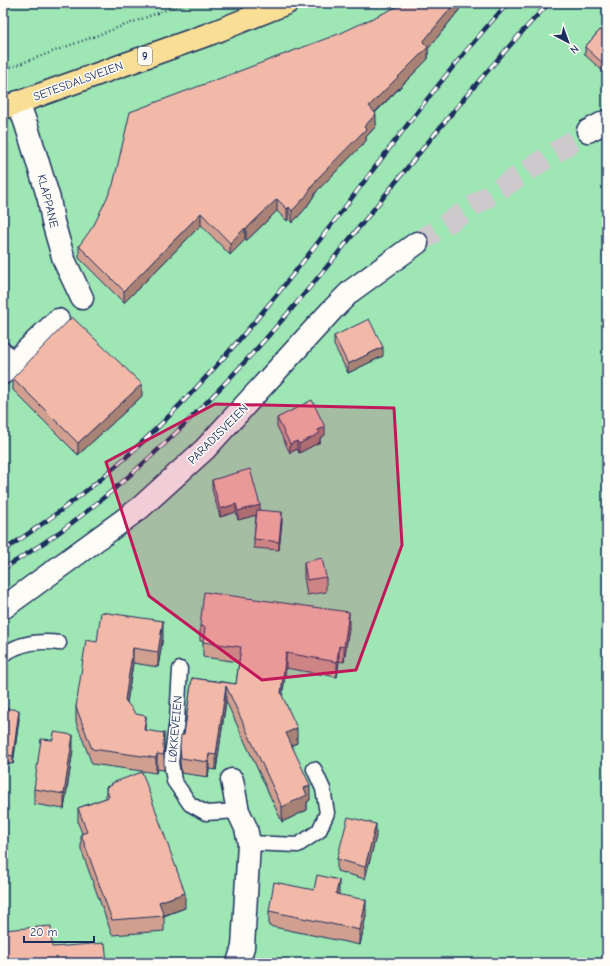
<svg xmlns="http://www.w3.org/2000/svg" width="610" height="966" viewBox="0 0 610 966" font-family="'Comic Neue',sans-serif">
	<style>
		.green { fill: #9ee6b4; stroke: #5c8a89 }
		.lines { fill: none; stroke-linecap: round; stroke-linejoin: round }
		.street-tunnel { stroke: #cec9cc; stroke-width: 22; stroke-dasharray: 22 11; stroke-linecap: butt }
		.lane-casing { stroke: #1b2f5e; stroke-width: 17 }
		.street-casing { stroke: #1b2f5e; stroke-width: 25 }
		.highway-casing { stroke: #1b2f5e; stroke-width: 25 }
		.path { stroke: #1b2f5e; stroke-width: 2.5; stroke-dasharray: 1 3; stroke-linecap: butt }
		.lane { stroke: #fdfcf7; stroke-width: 14 }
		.street { stroke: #fdfcf7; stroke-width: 22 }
		.highway { stroke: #f9df96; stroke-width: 22 }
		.rail-casing { stroke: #1b2f5e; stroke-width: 4.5 }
		.rail { stroke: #fdfcf7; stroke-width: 3; stroke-dasharray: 9; stroke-linecap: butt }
		.wall { fill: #d09f90; stroke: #1b2f5e }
		.shaded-wall { fill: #a98276; stroke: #1b2f5e }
		.building { fill: #f2b9a8; stroke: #1b2f5e }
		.marked { fill: #c2185b; fill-opacity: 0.2; stroke: #c2185b; stroke-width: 3; stroke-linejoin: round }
		.labels { text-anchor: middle; stroke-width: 3; stroke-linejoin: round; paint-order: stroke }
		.shield { fill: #fdfcf7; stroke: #5f6c8c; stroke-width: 1 }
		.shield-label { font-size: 11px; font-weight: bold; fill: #1b2f5e }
		.street-label { font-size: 12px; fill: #1b2f5e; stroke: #fdfcf7 }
	</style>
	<rect width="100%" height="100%" fill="#fbefe7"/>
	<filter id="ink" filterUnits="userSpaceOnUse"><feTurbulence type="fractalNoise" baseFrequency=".025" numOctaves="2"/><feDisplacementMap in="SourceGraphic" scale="8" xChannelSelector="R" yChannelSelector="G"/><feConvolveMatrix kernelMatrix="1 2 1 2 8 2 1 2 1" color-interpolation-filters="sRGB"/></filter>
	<g filter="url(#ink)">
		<path class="green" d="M3 3H607V963H3Z"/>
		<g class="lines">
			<path class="street-tunnel" d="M417 243 588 131"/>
			<g class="lane-casing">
				<path id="lane" d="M3 349 16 361
					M3 655C19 643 40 640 59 643
					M180 669 177 720 171 762 174 781 190 804 206 813 238 811
					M249 843 298 845 319 831 327 813 323 789 314 769"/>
			</g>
			<g class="street-casing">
				<path id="street" d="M18 102 26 124 49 199 53 222 64 260 82 298
					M588 131 607 121
					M3 373 58 320
					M3 608 140 508 205 449 331 311 351 291 417 243
					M232 780 238 811 246 828 249 843 243 947 238 963"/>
			</g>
			<g class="highway-casing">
				<path id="highway" d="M3 108 212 33 287 3"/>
			</g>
			<path class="path" d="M3 70 185 3"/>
			<use href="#lane" class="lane"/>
			<use href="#street" class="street"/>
			<use href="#highway" class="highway"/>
			<g class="rail-casing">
				<path id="rail" d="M3 551C28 534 53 517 77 498 145 446 210 376 265 309 348 209 420 99 508 3
					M3 569C25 555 48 541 69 525 113 492 155 454 194 415 323 287 424 134 549 3"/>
			</g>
			<use href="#rail" class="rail"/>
		</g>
		<path class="wall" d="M463 3V5L428 49V59L375 113 376 126 366 137V141L317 191 306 208 292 223 289 219 287 221 277 211 246 241 245 240 230 255 201 225 124 303 79 258V246Z
			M607 22V75L585 55V47Z
			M334 336 383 356 348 373 334 345Z
			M13 378 142 396 78 455 13 390Z
			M277 418 325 435 320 438V442L299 453 297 449 290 453 277 426Z
			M212 480 260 510 282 521 279 550 254 548V539L256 515 238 520 236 512 220 517 212 489Z
			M304 562 326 577V592L307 595 304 577Z
			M200 626 349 627 344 662 339 661 337 677 286 668 282 697 297 743 292 745 310 800 307 802V810L282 822 226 701 216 770 209 769 208 777 181 773 180 762V747L184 735 192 678 236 684 239 662 203 657V641H200Z
			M163 636 158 667 133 663 127 703 146 730 164 748V770L157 769 156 773 92 764 76 722V707L97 642Z
			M3 708 19 719 13 764 3 763Z
			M73 750 64 809 34 804V789Z
			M112 783 185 908 164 916V931L112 935 81 849V834L82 833 78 823V808L106 798V787L112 785Z
			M376 836 365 879 337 871V859Z
			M339 895 366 915 360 945 269 926V911Z"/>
		<path class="shaded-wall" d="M455 3H463V5L428 49V59L369 118V106Z
			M376 114V126L366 137V141L317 191 306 208 292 223V211L317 179Z
			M277 199V211L246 241V229Z
			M289 207V219L287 221V209Z
			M201 213V225L124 303V291Z
			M245 228V240L230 255V243Z
			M383 347V356L348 373V364Z
			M142 384V396L78 455V443Z
			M325 427V435L320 438V442L299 453V444L318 430Z
			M297 441V449L290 453V444Z
			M236 504V512L220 517V509Z
			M260 505V514L238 520V511Z
			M282 512V521L279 550V542Z
			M349 612V627L344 662V647Z
			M163 621V636L158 667V652Z
			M339 646V661L337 677V662Z
			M133 648V663L125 715V700Z
			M286 653V668L281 708V693Z
			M226 686V701L216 770V755Z
			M19 710V719L13 764V756Z
			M146 716V731L144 730Z
			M297 728V743L286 748V733Z
			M164 733V748L163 755V746Z
			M73 735V750L64 809V794Z
			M157 754V769L156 773V758Z
			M209 754V769L208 777V762Z
			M310 785V800L307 802V810L282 822V807L304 788Z
			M376 824V836L365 879V867Z
			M339 880V895L336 894Z
			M185 893V908L162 916 159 902Z
			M366 900V915L360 945V930Z"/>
		<path class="building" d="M405 3H455L423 42 428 47 369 106 376 114 364 127 366 129 317 179 306 196 292 211 289 207 287 209 277 199 246 229 245 228 230 243 201 213 124 291 79 246 94 225 113 185 130 112 341 33Z
			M607 22V67L585 47Z
			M72 317 142 384 78 443 13 378Z
			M369 319 383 347 348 364 334 336Z
			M312 400 325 427 318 430 320 433 299 444 297 441 290 444 277 418Z
			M250 469 260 505 238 511 236 504 220 509 212 480Z
			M257 510 282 512 279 542 254 539Z
			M322 558 326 577 307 580 304 562Z
			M204 592 349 612 344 647 339 646 337 662 286 653 281 693 297 728 286 733 310 785 304 788 307 795 282 807 226 686 216 755 209 754 208 762 181 758 180 747 181 735H184L192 678 236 684 241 647 203 642 205 627 200 626Z
			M101 612 163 621 158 652 133 648 125 700 136 714 146 716 144 730 164 733 163 746 164 755 157 754 156 758 92 749 76 707 86 640 97 642Z
			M3 708 19 710 13 756 3 754Z
			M54 732 73 735 64 794 34 789 41 739 53 740Z
			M142 772 185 893 159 902 164 916 112 920 81 834 87 832 78 808 109 797 106 787 112 785V783Z
			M348 817 376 824 365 867 337 859Z
			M317 875 339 880 336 894 366 900 360 930 269 911 274 882 314 890Z
			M51 926 52 947 105 943 107 963H3V930Z"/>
	</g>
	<path class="marked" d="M215 404 394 408 402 545 356 670 262 680 149 596 106 462Z"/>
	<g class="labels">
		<rect class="shield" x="138" y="47" width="14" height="18" rx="3"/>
		<g class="shield-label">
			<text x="145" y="60">9</text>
		</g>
		<g class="street-label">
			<text transform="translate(78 81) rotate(-20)" y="4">SETESDALSVEIEN</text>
			<text transform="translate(48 201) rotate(76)" y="4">KLAPPANE</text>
			<text transform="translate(218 434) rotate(-45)" y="4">PARADISVEIEN</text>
			<text transform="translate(175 729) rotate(-85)" y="4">LØKKEVEIEN</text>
		</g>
	</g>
	<rect width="610" height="966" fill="none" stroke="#fdfcf7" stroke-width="16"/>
	<rect x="8" y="8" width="594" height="950" fill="none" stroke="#1b2f5e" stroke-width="1.5" filter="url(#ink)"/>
	<g transform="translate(568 42) rotate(139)" stroke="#fdfcf7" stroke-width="3" paint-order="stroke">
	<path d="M0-3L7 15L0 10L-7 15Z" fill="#1b2f5e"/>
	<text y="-6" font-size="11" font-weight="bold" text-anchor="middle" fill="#1b2f5e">N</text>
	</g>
	<path d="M24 936v6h70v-6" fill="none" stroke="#1b2f5e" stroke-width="2"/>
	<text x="30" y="936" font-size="12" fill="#1b2f5e" stroke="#fdfcf7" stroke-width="3" paint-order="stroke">20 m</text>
</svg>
